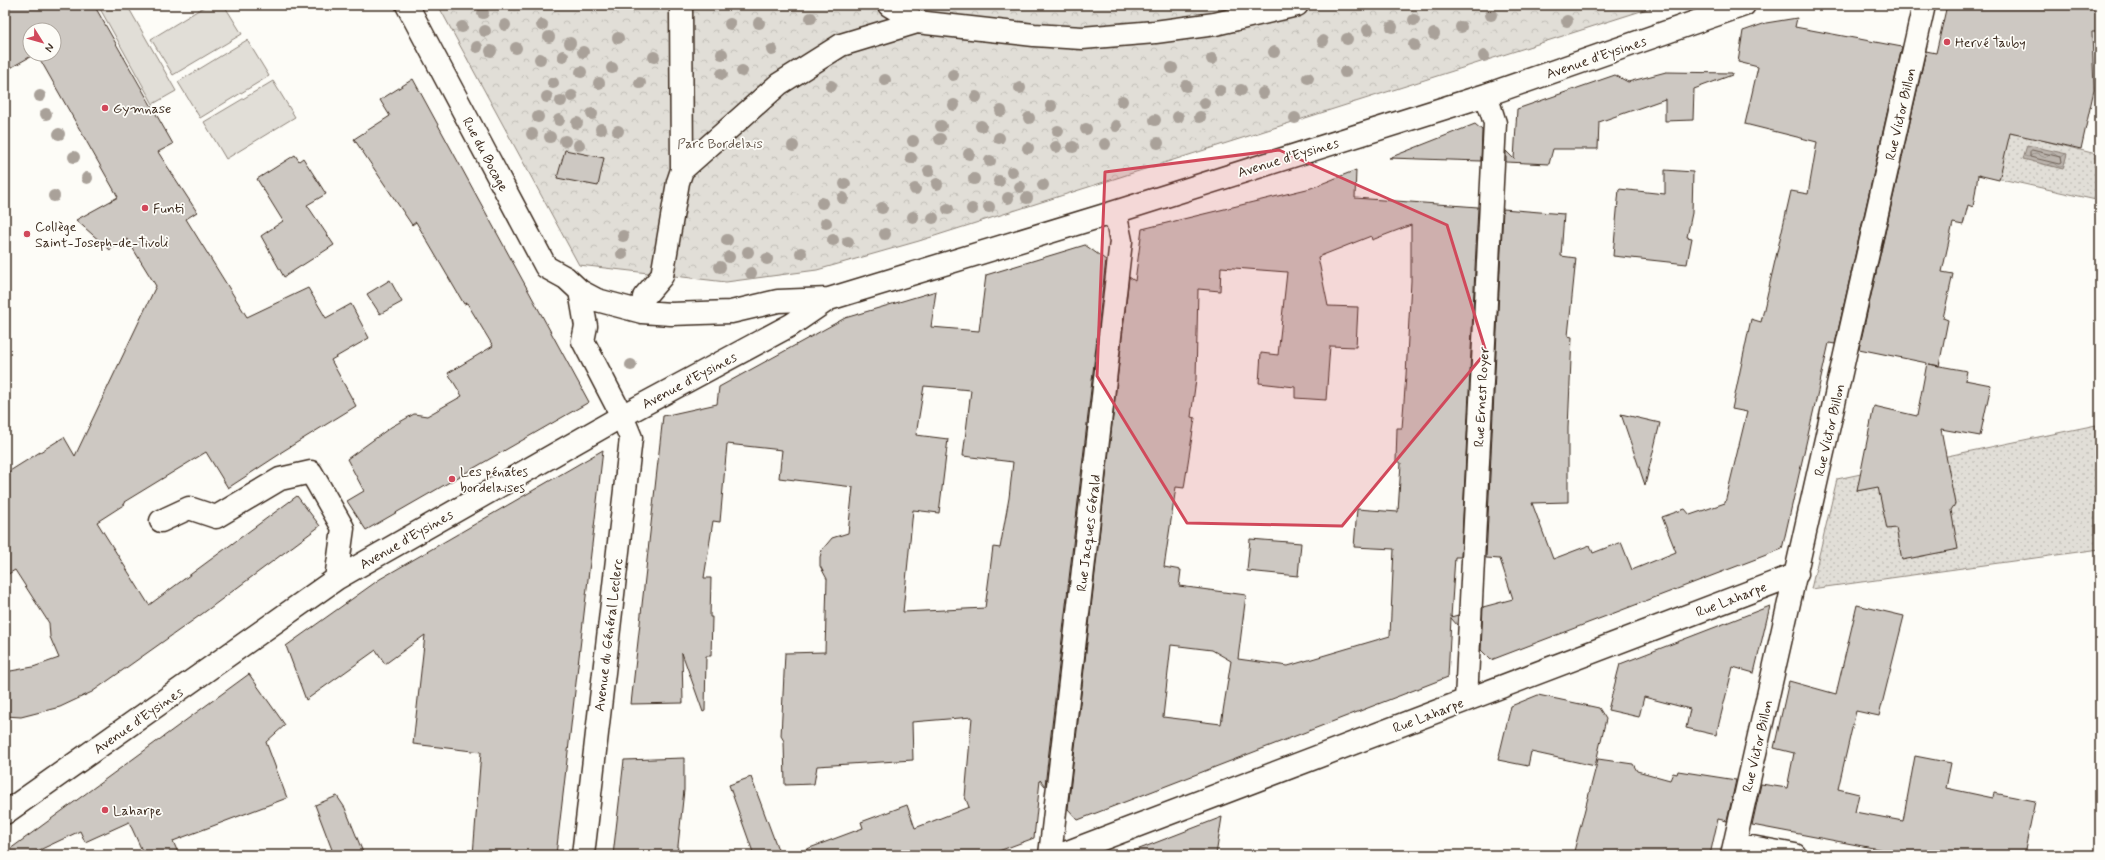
<svg xmlns="http://www.w3.org/2000/svg" width="2105" height="860" viewBox="0 0 2105 860" font-family="Mynerve,sans-serif">
	<style>
		.forest { fill: url(#forest-crowns); stroke: #8e847a }
		.garden { fill: url(#garden-dots); stroke: #8e847a }
		.pitch { fill: #e1ded7; stroke: #8e847a }
		.water { fill: url(#water-waves); stroke: #887d74 }
		.lines { fill: none; stroke-linecap: round; stroke-linejoin: round }
		.shore { stroke: #6e6157; stroke-width: 1 }
		.building { fill: #cdc8c2; stroke: #3b2a1e; fill-rule: evenodd }
		.minor-casing { stroke: #3b2a1e; stroke-width: 25 }
		.minor { stroke: #fdfcf7; stroke-width: 22 }
		.tree { fill: #a9a199 }
		.marked { fill: #d1495b; fill-opacity: 0.2; stroke: #d1495b; stroke-width: 3; stroke-linejoin: round }
		.poi-dot { fill: #d1495b; stroke: #fdfcf7; stroke-width: 1.5 }
		.labels { text-anchor: middle; stroke-width: 3.5; stroke-linejoin: round; paint-order: stroke }
		.poi-label { font-size: 14px; fill: #3b2a1e; stroke: #fdfcf7; text-anchor: start }
		.street-label { font-size: 14px; fill: #3b2a1e; stroke: #fdfcf7 }
		.park-label { font-size: 14px; fill: #64574c; stroke: #fdfcf7 }
	</style>
	<defs>
		<pattern id="forest-crowns" width="20" height="18" patternUnits="userSpaceOnUse"><rect width="20" height="18" fill="#e1ded7"/><path d="M2 6a3 3 0 1 1 6 0M12 15a3 3 0 1 1 6 0" fill="none" stroke="#c2bfb8"/></pattern>
		<pattern id="garden-dots" width="8" height="8" patternUnits="userSpaceOnUse"><rect width="8" height="8" fill="#e1ded7"/><path d="M2 2h.1M6 6h.1" fill="none" stroke="#c2bfb8" stroke-width="1.8" stroke-linecap="round"/></pattern>
		<pattern id="water-waves" width="16" height="10" patternUnits="userSpaceOnUse"><rect width="16" height="10" fill="#bbb4ad"/><path d="M0 5q4-4 8 0t8 0" fill="none" stroke="#99938c"/></pattern>
	</defs>
	<rect width="100%" height="100%" fill="#fdfcf7"/>
	<filter id="ink" filterUnits="userSpaceOnUse"><feTurbulence type="fractalNoise" baseFrequency=".025" numOctaves="2"/><feDisplacementMap in="SourceGraphic" scale="8" xChannelSelector="R" yChannelSelector="G"/><feConvolveMatrix kernelMatrix="1 2 1 2 8 2 1 2 1" color-interpolation-filters="sRGB"/></filter>
	<g filter="url(#ink)">
		<path class="forest" d="M438 5H1660L919 241 817 270 726 282 579 265Z"/>
		<path class="garden" d="M1924 102 2049 142 2096 154V200L1911 159Z
			M2096 425V439H2100V549L1811 589 1837 479Z"/>
		<path class="pitch" d="M98 5H127L176 91 153 104Z
			M207 5H224L242 34 173 75 151 39Z
			M247 40 269 76 200 118 178 82Z
			M273 81 295 117 226 159 204 122Z"/>
		<path class="water" d="M2027 145 2067 154 2063 169 2023 159Z"/>
		<g class="lines">
			<path class="shore" d="M2032 150 2060 157 2061 163 2059 164 2030 157V152Z"/>
		</g>
		<path class="building" d="M5 5H94L173 144 158 152 197 212 186 219 247 317 308 288 326 318 351 304 369 338 331 360 356 406 280 453V454L228 488 206 452 124 502 125 504 97 522 149 605 297 496 320 526 202 614 92 692 60 707 21 717 5 716V672L33 667 59 658 50 637 49 623 15 570 5 576V474L64 437 75 456 156 286 127 239 110 250 76 220 118 197 37 54H54V30H30V54H35L5 71Z
			M1947 5H2100V32H2092L2094 90 2081 149 2010 133 1999 180 1978 175 1973 207 1968 205 1963 225 1953 223 1942 272 1953 274 1943 318 1948 320 1939 366 1929 364 1967 371 1965 380 1991 385 1980 436 1941 429 1955 504 1951 510 1958 549 1902 560 1896 528 1887 529 1878 487 1857 491 1874 406 1917 416 1927 363 1859 349 1926 51 1936 53Z
			M1797 18 1795 27 1902 47 1835 344 1829 343 1782 549 1491 660 1481 650 1483 607 1513 599 1500 559 1486 558 1503 209 1564 214 1561 256 1576 258 1568 336 1572 337 1568 428V502L1532 503 1553 559 1590 545 1593 553 1621 542 1632 570 1676 552 1662 517 1685 509 1690 515 1725 503 1747 412 1732 409 1751 319 1761 322 1791 191 1808 194 1817 142 1745 124 1758 67 1738 62 1743 31 1766 23Z
			M1666 72 1732 73V75L1694 89 1693 120 1665 121V99L1599 122 1598 149H1553L1549 164 1506 162V151L1514 159 1517 109 1615 75 1628 82Z
			M413 79 589 402 366 530 347 501 364 491 347 459 391 427 414 414 427 416 462 396 448 373 493 346 467 303 464 304 416 222 412 225 354 139 390 116 380 100Z
			M1475 124 1482 130 1481 161 1389 158Z
			M565 150 604 158 598 186 557 178Z
			M295 155 299 161 303 158 326 194 307 205 334 245 284 277 261 236 283 221 257 179Z
			M1356 170 1355 198 1478 207 1461 557H1455L1451 617 1458 615 1457 625 1451 618 1448 677 1078 820 1068 809 1129 277 1135 281 1142 229 1311 188ZM1411 225V281L1406 375 1402 428H1397L1396 461 1401 463 1398 512 1357 509 1354 547 1394 549 1390 636 1288 666 1238 659 1246 595 1179 586 1181 570 1164 567 1176 487 1184 488 1195 418 1191 417 1196 379 1198 289 1220 291 1221 267 1287 272 1278 355 1261 353 1259 383 1295 387V398L1326 400 1330 346 1356 347 1358 307 1328 306 1318 257 1371 236 1372 240ZM1171 645 1212 650 1231 661 1221 724 1163 717Z
			M1665 170 1693 172 1692 213 1687 237 1692 238 1687 264 1613 256 1619 189 1665 194Z
			M1085 245 1106 260 1045 786 1040 780 1034 838 988 855H800L799 852 863 828 861 822 907 805 915 828 969 807 965 797 972 717 912 722 913 760 817 766 814 784 785 785 784 741 781 736 785 653 825 652 827 579 820 566V557L822 550 832 538 848 533 853 487 779 478 782 450 727 444 720 522 713 521 704 578H711L710 617H712L711 656H706L705 711 703 712 682 653 683 703 631 704 663 416 717 404 719 387 845 318 936 291 931 327 979 331 986 275ZM924 386 971 390 963 456 1013 462 1009 498 1000 548 993 547 985 608 903 612 913 510 939 513 948 439 916 435Z
			M390 280 402 302 380 314 367 294Z
			M1621 414 1660 423 1645 485Z
			M603 450 556 855H473L481 752 413 744 425 635 385 664 376 650 306 700 286 646 380 579Z
			M1250 539 1301 543 1298 576 1247 571Z
			M1857 605 1904 616 1879 716 1856 711 1838 789 1859 794 1855 812 1903 821 1915 756 1951 763 1946 788 1993 798 1994 793 2035 801 2024 855H1910L1752 825 1761 784 1787 788 1794 753 1774 748 1789 681 1836 694Z
			M1770 606 1754 673 1733 667 1716 735 1686 728 1690 709 1644 697 1639 717 1608 710 1620 664Z
			M249 674 285 725 266 742 287 798 173 841 179 855H144L129 822 85 842 80 831 29 855H8L6 852Z
			M1538 695 1599 708 1606 719 1595 766 1531 752 1528 766 1498 760 1511 706Z
			M684 758V790L677 855H613L624 760Z
			M1598 759 1633 764 1637 771 1670 780 1673 773 1677 774 1678 771 1736 780 1727 821 1718 819 1710 855H1573Z
			M751 777 780 855H754L729 785Z
			M337 796 345 808 364 855H334L315 805Z
			M1222 817 1216 855H1130L1129 853Z"/>
		<g class="lines">
			<g class="minor-casing">
				<path id="minor" d="M407 5 546 267 566 278 580 291 597 300 642 312 671 314 731 312 778 301 829 299 1115 212 1486 95 1744 5
					M681 5 682 170
					M889 5 917 22 1034 35 1082 38 1155 32 1215 24 1297 5
					M580 291 586 326 583 341 622 416 631 438 583 855
					M642 312 644 297 662 276 678 182 682 170 779 84 841 45 917 22
					M161 521 189 508 216 517 280 479 311 472 343 528 336 579
					M1466 700 1495 123 1486 95
					M5 813 336 579 622 416 791 325 829 299
					M1735 844 1795 855
					M1050 855 1121 241 1115 212
					M1060 855 1797 574
					M1732 855 1924 5"/>
			</g>
			<use href="#minor" class="minor"/>
		</g>
		<g class="tree">
			<circle cx="483" cy="13" r="6"/>
			<circle cx="1491" cy="15" r="6"/>
			<circle cx="811" cy="18" r="6"/>
			<circle cx="1414" cy="20" r="6"/>
			<circle cx="1567" cy="21" r="6"/>
			<circle cx="759" cy="23" r="6"/>
			<circle cx="730" cy="24" r="6"/>
			<circle cx="505" cy="25" r="6"/>
			<circle cx="542" cy="25" r="6"/>
			<circle cx="462" cy="27" r="6"/>
			<circle cx="1392" cy="27" r="6"/>
			<circle cx="1461" cy="27" r="6"/>
			<circle cx="1368" cy="30" r="6"/>
			<circle cx="485" cy="31" r="6"/>
			<circle cx="1434" cy="34" r="6"/>
			<circle cx="549" cy="37" r="6"/>
			<circle cx="618" cy="38" r="6"/>
			<circle cx="1347" cy="39" r="6"/>
			<circle cx="1323" cy="41" r="6"/>
			<circle cx="570" cy="43" r="6"/>
			<circle cx="1414" cy="45" r="6"/>
			<circle cx="477" cy="47" r="6"/>
			<circle cx="516" cy="48" r="6"/>
			<circle cx="772" cy="50" r="6"/>
			<circle cx="491" cy="51" r="6"/>
			<circle cx="583" cy="52" r="6"/>
			<circle cx="1274" cy="52" r="6"/>
			<circle cx="722" cy="54" r="6"/>
			<circle cx="563" cy="56" r="6"/>
			<circle cx="1484" cy="56" r="6"/>
			<circle cx="654" cy="57" r="6"/>
			<circle cx="540" cy="59" r="6"/>
			<circle cx="1212" cy="59" r="6"/>
			<circle cx="612" cy="68" r="6"/>
			<circle cx="1172" cy="68" r="6"/>
			<circle cx="742" cy="71" r="6"/>
			<circle cx="581" cy="72" r="6"/>
			<circle cx="1345" cy="72" r="6"/>
			<circle cx="722" cy="74" r="6"/>
			<circle cx="953" cy="75" r="6"/>
			<circle cx="1308" cy="78" r="6"/>
			<circle cx="885" cy="80" r="6"/>
			<circle cx="553" cy="83" r="6"/>
			<circle cx="599" cy="83" r="6"/>
			<circle cx="640" cy="83" r="6"/>
			<circle cx="831" cy="86" r="6"/>
			<circle cx="1186" cy="86" r="6"/>
			<circle cx="1020" cy="88" r="6"/>
			<circle cx="1241" cy="90" r="6"/>
			<circle cx="1220" cy="91" r="6"/>
			<circle cx="1263" cy="93" r="6"/>
			<circle cx="40" cy="96" r="6"/>
			<circle cx="572" cy="96" r="6"/>
			<circle cx="547" cy="97" r="6"/>
			<circle cx="976" cy="97" r="6"/>
			<circle cx="561" cy="101" r="6"/>
			<circle cx="1122" cy="101" r="6"/>
			<circle cx="1204" cy="103" r="6"/>
			<circle cx="954" cy="105" r="6"/>
			<circle cx="1051" cy="106" r="6"/>
			<circle cx="1001" cy="111" r="6"/>
			<circle cx="46" cy="114" r="6"/>
			<circle cx="592" cy="114" r="6"/>
			<circle cx="538" cy="117" r="6"/>
			<circle cx="1178" cy="117" r="6"/>
			<circle cx="1200" cy="117" r="6"/>
			<circle cx="1029" cy="118" r="6"/>
			<circle cx="1295" cy="118" r="6"/>
			<circle cx="559" cy="120" r="6"/>
			<circle cx="1155" cy="120" r="6"/>
			<circle cx="577" cy="123" r="6"/>
			<circle cx="941" cy="126" r="6"/>
			<circle cx="981" cy="126" r="6"/>
			<circle cx="1116" cy="126" r="6"/>
			<circle cx="601" cy="129" r="6"/>
			<circle cx="1086" cy="129" r="6"/>
			<circle cx="618" cy="131" r="6"/>
			<circle cx="1058" cy="131" r="6"/>
			<circle cx="59" cy="134" r="6"/>
			<circle cx="532" cy="134" r="6"/>
			<circle cx="550" cy="137" r="6"/>
			<circle cx="999" cy="138" r="6"/>
			<circle cx="940" cy="139" r="6"/>
			<circle cx="565" cy="141" r="6"/>
			<circle cx="913" cy="141" r="6"/>
			<circle cx="1158" cy="143" r="6"/>
			<circle cx="1105" cy="144" r="6"/>
			<circle cx="579" cy="145" r="6"/>
			<circle cx="793" cy="146" r="6"/>
			<circle cx="1056" cy="147" r="6"/>
			<circle cx="1073" cy="147" r="6"/>
			<circle cx="1028" cy="148" r="6"/>
			<circle cx="969" cy="154" r="6"/>
			<circle cx="74" cy="157" r="6"/>
			<circle cx="911" cy="158" r="6"/>
			<circle cx="990" cy="161" r="6"/>
			<circle cx="929" cy="171" r="6"/>
			<circle cx="1012" cy="172" r="6"/>
			<circle cx="87" cy="178" r="6"/>
			<circle cx="974" cy="179" r="6"/>
			<circle cx="999" cy="181" r="6"/>
			<circle cx="845" cy="184" r="6"/>
			<circle cx="937" cy="184" r="6"/>
			<circle cx="1043" cy="185" r="6"/>
			<circle cx="1020" cy="187" r="6"/>
			<circle cx="915" cy="189" r="6"/>
			<circle cx="54" cy="196" r="6"/>
			<circle cx="843" cy="198" r="6"/>
			<circle cx="1008" cy="198" r="6"/>
			<circle cx="1027" cy="198" r="6"/>
			<circle cx="822" cy="203" r="6"/>
			<circle cx="989" cy="207" r="6"/>
			<circle cx="882" cy="208" r="6"/>
			<circle cx="948" cy="209" r="6"/>
			<circle cx="972" cy="209" r="6"/>
			<circle cx="913" cy="217" r="6"/>
			<circle cx="933" cy="218" r="6"/>
			<circle cx="826" cy="223" r="6"/>
			<circle cx="885" cy="234" r="6"/>
			<circle cx="623" cy="236" r="6"/>
			<circle cx="727" cy="240" r="6"/>
			<circle cx="833" cy="240" r="6"/>
			<circle cx="848" cy="242" r="6"/>
			<circle cx="748" cy="252" r="6"/>
			<circle cx="801" cy="253" r="6"/>
			<circle cx="622" cy="254" r="6"/>
			<circle cx="729" cy="257" r="6"/>
			<circle cx="767" cy="259" r="6"/>
			<circle cx="720" cy="267" r="6"/>
			<circle cx="751" cy="273" r="6"/>
			<circle cx="631" cy="365" r="6"/>
		</g>
	</g>
	<path class="marked" d="M1279 150 1447 225 1486 352 1342 526 1187 523 1097 376 1105 172Z"/>
	<g class="poi-dot">
		<circle cx="1947" cy="42" r="4"/>
		<circle cx="105" cy="108" r="4"/>
		<circle cx="145" cy="208" r="4"/>
		<circle cx="27" cy="234" r="4"/>
		<circle cx="452" cy="479" r="4"/>
		<circle cx="105" cy="810" r="4"/>
	</g>
	<g class="labels">
		<g class="poi-label">
			<text x="1955" y="47">Hervé Tauby</text>
			<text x="113" y="113">Gymnase</text>
			<text x="153" y="213">Funti</text>
			<text x="35" y="231">Collège<tspan x="35" dy="16">Saint-Joseph-de-Tivoli</tspan></text>
			<text x="460" y="476">Les pénates<tspan x="460" dy="16">bordelaises</tspan></text>
			<text x="113" y="815">Laharpe</text>
		</g>
		<g class="street-label">
			<text transform="translate(1596 57) rotate(-19)" y="5">Avenue d'Eysines</text>
			<text transform="translate(1900 114) rotate(-77)" y="5">Rue Victor Billon</text>
			<text transform="translate(486 154) rotate(62)" y="5">Rue du Bocage</text>
			<text transform="translate(1288 157) rotate(-17)" y="5">Avenue d'Eysines</text>
			<text transform="translate(689 380) rotate(-28)" y="5">Avenue d'Eysines</text>
			<text transform="translate(1481 397) rotate(-87)" y="5">Rue Ernest Royer</text>
			<text transform="translate(1829 430) rotate(-77)" y="5">Rue Victor Billon</text>
			<text transform="translate(1088 533) rotate(-83)" y="5">Rue Jacques Gérald</text>
			<text transform="translate(406 539) rotate(-30)" y="5">Avenue d'Eysines</text>
			<text transform="translate(1731 599) rotate(-21)" y="5">Rue Laharpe</text>
			<text transform="translate(608 635) rotate(-83)" y="5">Avenue du Général Leclerc</text>
			<text transform="translate(1428 715) rotate(-21)" y="5">Rue Laharpe</text>
			<text transform="translate(138 720) rotate(-35)" y="5">Avenue d'Eysines</text>
			<text transform="translate(1757 746) rotate(-77)" y="5">Rue Victor Billon</text>
		</g>
		<g class="park-label">
			<text x="720" y="148">Parc Bordelais</text>
		</g>
	</g>
	<rect width="2105" height="860" fill="none" stroke="#fdfcf7" stroke-width="20"/>
	<rect x="10" y="10" width="2085" height="840" fill="none" stroke="#3b2a1e" stroke-width="1.5" filter="url(#ink)"/>
	<g transform="translate(42 42) rotate(127)"><circle r="19" fill="#fdfcf7" stroke="#afa8a0"/>
	<path d="M0-3L7 15L0 10L-7 15Z" fill="#d1495b"/>
	<text y="-6" font-size="11" font-weight="bold" text-anchor="middle" fill="#3b2a1e">N</text>
	</g>
</svg>
